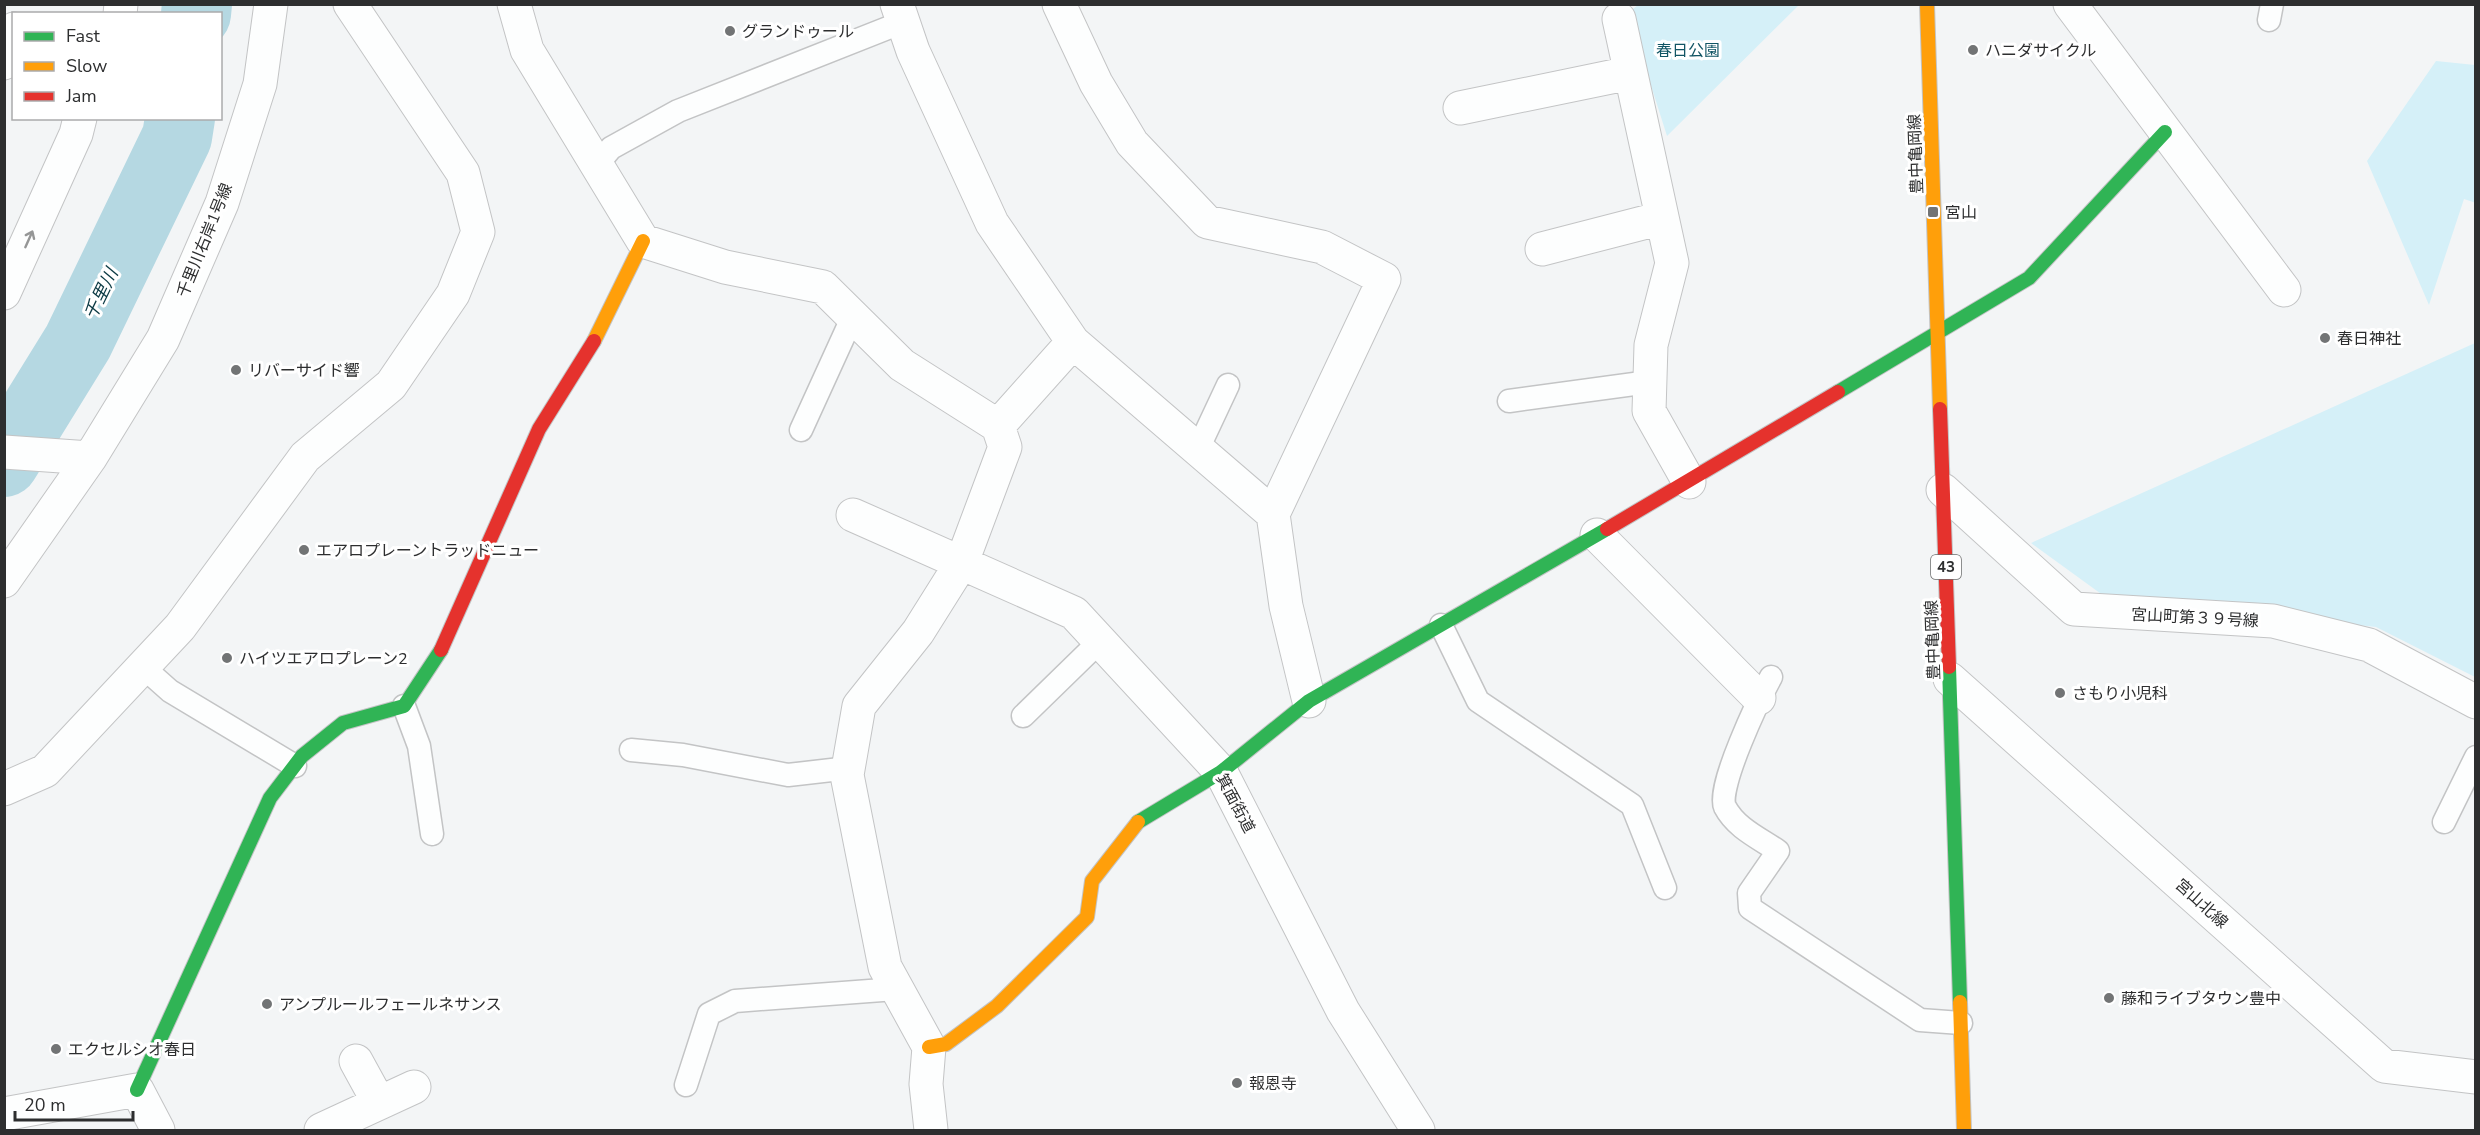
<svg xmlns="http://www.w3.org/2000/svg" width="2480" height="1135" viewBox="0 0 2480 1135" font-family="'Nunito Sans','Noto Sans JP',sans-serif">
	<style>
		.green { fill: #d5f0f8 }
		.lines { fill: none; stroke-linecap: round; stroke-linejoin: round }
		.river { stroke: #b5d8e2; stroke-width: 70 }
		.lane-casing { stroke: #c3c4c5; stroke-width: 25 }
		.street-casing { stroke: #c3c4c5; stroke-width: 35 }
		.fast-casing { stroke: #c3c4c5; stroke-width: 16 }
		.slow-casing { stroke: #c3c4c5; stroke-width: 16 }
		.jam-casing { stroke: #c3c4c5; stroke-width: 16 }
		.lane { stroke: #fdfefe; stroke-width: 22 }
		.street { stroke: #fdfefe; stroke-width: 33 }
		.fast { stroke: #30b455; stroke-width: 14 }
		.slow { stroke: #ff9f0a; stroke-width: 14 }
		.jam { stroke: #e5322d; stroke-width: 14 }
		.oneway { stroke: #959696 }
		.poi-dot { fill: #727475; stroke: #fff; stroke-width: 2 }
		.labels { text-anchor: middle; stroke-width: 6; stroke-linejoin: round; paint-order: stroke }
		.shield { fill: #fff; stroke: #6c6d6d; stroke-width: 1.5 }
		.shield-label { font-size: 15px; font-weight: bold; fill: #2d2e2f }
		.poi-label { font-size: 16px; fill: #2d2e2f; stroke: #fff; text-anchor: start }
		.park-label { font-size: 16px; fill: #125564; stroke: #fff }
		.street-label { font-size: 16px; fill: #2d2e2f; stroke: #fff }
		.water-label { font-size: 18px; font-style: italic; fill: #0a3943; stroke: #fff }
	</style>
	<rect width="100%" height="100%" fill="#f3f5f6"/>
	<path class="green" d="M1638 5H1799L1667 136 1628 13Z
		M2436 61 2475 65 2476 203 2464 199 2429 305 2367 161Z
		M2475 343V677L2376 627 2104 596 2031 543Z"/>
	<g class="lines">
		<path class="river" d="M196 14 197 4
			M4 462 78 342 177 137 180 118"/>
		<g class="lane-casing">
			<path id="lane" d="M2269 20 2272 4
				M597 165 611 148 678 111 903 22
				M1509 401 1649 382
				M801 430 853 316
				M1198 449 1228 385
				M1441 625 1478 701 1632 805 1665 888
				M143 667 170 691 295 766
				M1771 677C1760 697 1716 788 1725 807 1736 828 1759 838 1778 851L1749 893 1750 908 1920 1020 1961 1023
				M404 706 419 746 432 834
				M1023 716 1100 641
				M631 750 683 755 788 775 849 768
				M2444 822 2476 757
				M686 1085 709 1014 735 1001 896 989"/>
		</g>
		<g class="street-casing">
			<path id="street" d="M514 4 527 50 643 241 725 267 823 287 902 365 998 426
				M897 4 913 51 992 223 1073 342 1273 514
				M1059 4 1096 83 1132 143 1207 222 1322 247 1384 279 1273 514 1286 606 1309 701
				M2070 4 2284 290
				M120 14 121 4
				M1619 19 1672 263 1651 345 1649 411 1689 482
				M4 63 14 29
				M1460 108 1630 73
				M1542 249 1662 218
				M4 293 76 134 80 118
				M4 452 90 458
				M1943 490 2074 609 2273 621 2369 645 2476 702
				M853 515 1074 613 1221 772 1343 1011 1418 1130
				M1597 535 1759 698
				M4 581 90 458 163 339 222 203 260 84 271 4
				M1950 679 2384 1066 2476 1077
				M4 789 45 771 180 627 305 457 391 385 453 294 478 232 463 173 350 4
				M356 1061 379 1103
				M4 1114 137 1090 158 1130
				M321 1130 414 1087
				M931 1130 926 1084 929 1047 885 967 847 775 859 706 918 632 962 562 1005 447 998 426 1073 342"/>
		</g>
		<g class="fast-casing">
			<path id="fast" d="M1838 392 2029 278 2165 132
				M1949 667 1960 1002
				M1138 822 1221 772 1309 701 1607 529
				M137 1090 270 798 302 756 343 723 404 706 441 650"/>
		</g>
		<g class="slow-casing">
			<path id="slow" d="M1927 4 1940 409
				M594 341 643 241
				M1960 1002 1964 1130
				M929 1047 946 1044 997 1006 1087 917 1092 881 1138 822"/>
		</g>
		<g class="jam-casing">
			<path id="jam" d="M1940 409 1949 667
				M1607 529 1838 392
				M441 650 539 429 594 341"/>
		</g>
		<use href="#lane" class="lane"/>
		<use href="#street" class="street"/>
		<use href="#fast" class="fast"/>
		<use href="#slow" class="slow"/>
		<use href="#jam" class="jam"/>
	</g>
	<defs><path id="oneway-shaft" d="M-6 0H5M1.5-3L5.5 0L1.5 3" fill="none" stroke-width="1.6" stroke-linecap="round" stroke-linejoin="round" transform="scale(1.5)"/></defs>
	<use class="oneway" href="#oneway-shaft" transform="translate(29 239) rotate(-66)"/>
	<g class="poi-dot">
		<circle cx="730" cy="31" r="6"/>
		<circle cx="1973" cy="50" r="6"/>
		<rect x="1927" y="206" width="12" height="12" rx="3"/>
		<circle cx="2325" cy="338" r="6"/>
		<circle cx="236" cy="370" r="6"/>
		<circle cx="304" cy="550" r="6"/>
		<circle cx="227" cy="658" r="6"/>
		<circle cx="2060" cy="693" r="6"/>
		<circle cx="2109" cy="998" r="6"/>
		<circle cx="267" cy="1004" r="6"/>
		<circle cx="56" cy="1049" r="6"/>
		<circle cx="1237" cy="1083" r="6"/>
	</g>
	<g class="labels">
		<rect class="shield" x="1931" y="555" width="30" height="24" rx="4.5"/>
		<g class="shield-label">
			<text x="1946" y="572">43</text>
		</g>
		<g class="poi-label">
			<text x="742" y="37">グランドゥール</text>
			<text x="1985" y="56">ハニダサイクル</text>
			<text x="1945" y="218">宮山</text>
			<text x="2337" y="344">春日神社</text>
			<text x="248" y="376">リバーサイド響</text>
			<text x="316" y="556">エアロプレーントラッドニュー</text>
			<text x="239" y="664">ハイツエアロプレーン2</text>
			<text x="2072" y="699">さもり小児科</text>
			<text x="2121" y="1004">藤和ライブタウン豊中</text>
			<text x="279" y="1010">アンプルールフェールネサンス</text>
			<text x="68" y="1055">エクセルシオ春日</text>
			<text x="1249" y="1089">報恩寺</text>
		</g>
		<g class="park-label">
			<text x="1688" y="56">春日公園</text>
		</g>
		<g class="street-label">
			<text transform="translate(1915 154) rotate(-92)" y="6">豊中亀岡線</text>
			<text transform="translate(204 240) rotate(-68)" y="6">千里川右岸1号線</text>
			<text transform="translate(2195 617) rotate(3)" y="6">宮山町第３９号線</text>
			<text transform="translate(1932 640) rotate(-92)" y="6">豊中亀岡線</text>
			<text transform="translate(1236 803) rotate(62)" y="6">箕面街道</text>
			<text transform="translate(2202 903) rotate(42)" y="6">宮山北線</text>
		</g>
		<g class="water-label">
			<text transform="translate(101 294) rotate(-64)" y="6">千里川</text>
		</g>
	</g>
	<rect width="2480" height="1135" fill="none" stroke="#2d2e2f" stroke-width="12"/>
	<rect x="12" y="12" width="210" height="108" fill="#ffffff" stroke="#ababac" stroke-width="1.5"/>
	<rect x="24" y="32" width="30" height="9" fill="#30b455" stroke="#ababac" stroke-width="1.5"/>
	<text x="66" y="42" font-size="18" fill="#2d2e2f">Fast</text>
	<rect x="24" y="62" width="30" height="9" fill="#ff9f0a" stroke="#ababac" stroke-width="1.5"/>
	<text x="66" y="72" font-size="18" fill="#2d2e2f">Slow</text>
	<rect x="24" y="92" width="30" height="9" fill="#e5322d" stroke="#ababac" stroke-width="1.5"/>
	<text x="66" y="102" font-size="18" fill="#2d2e2f">Jam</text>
	<path d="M15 1111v9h118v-9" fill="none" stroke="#2d2e2f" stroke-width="3"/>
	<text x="24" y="1111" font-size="18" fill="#2d2e2f" stroke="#ffffff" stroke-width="4.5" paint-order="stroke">20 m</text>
</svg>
